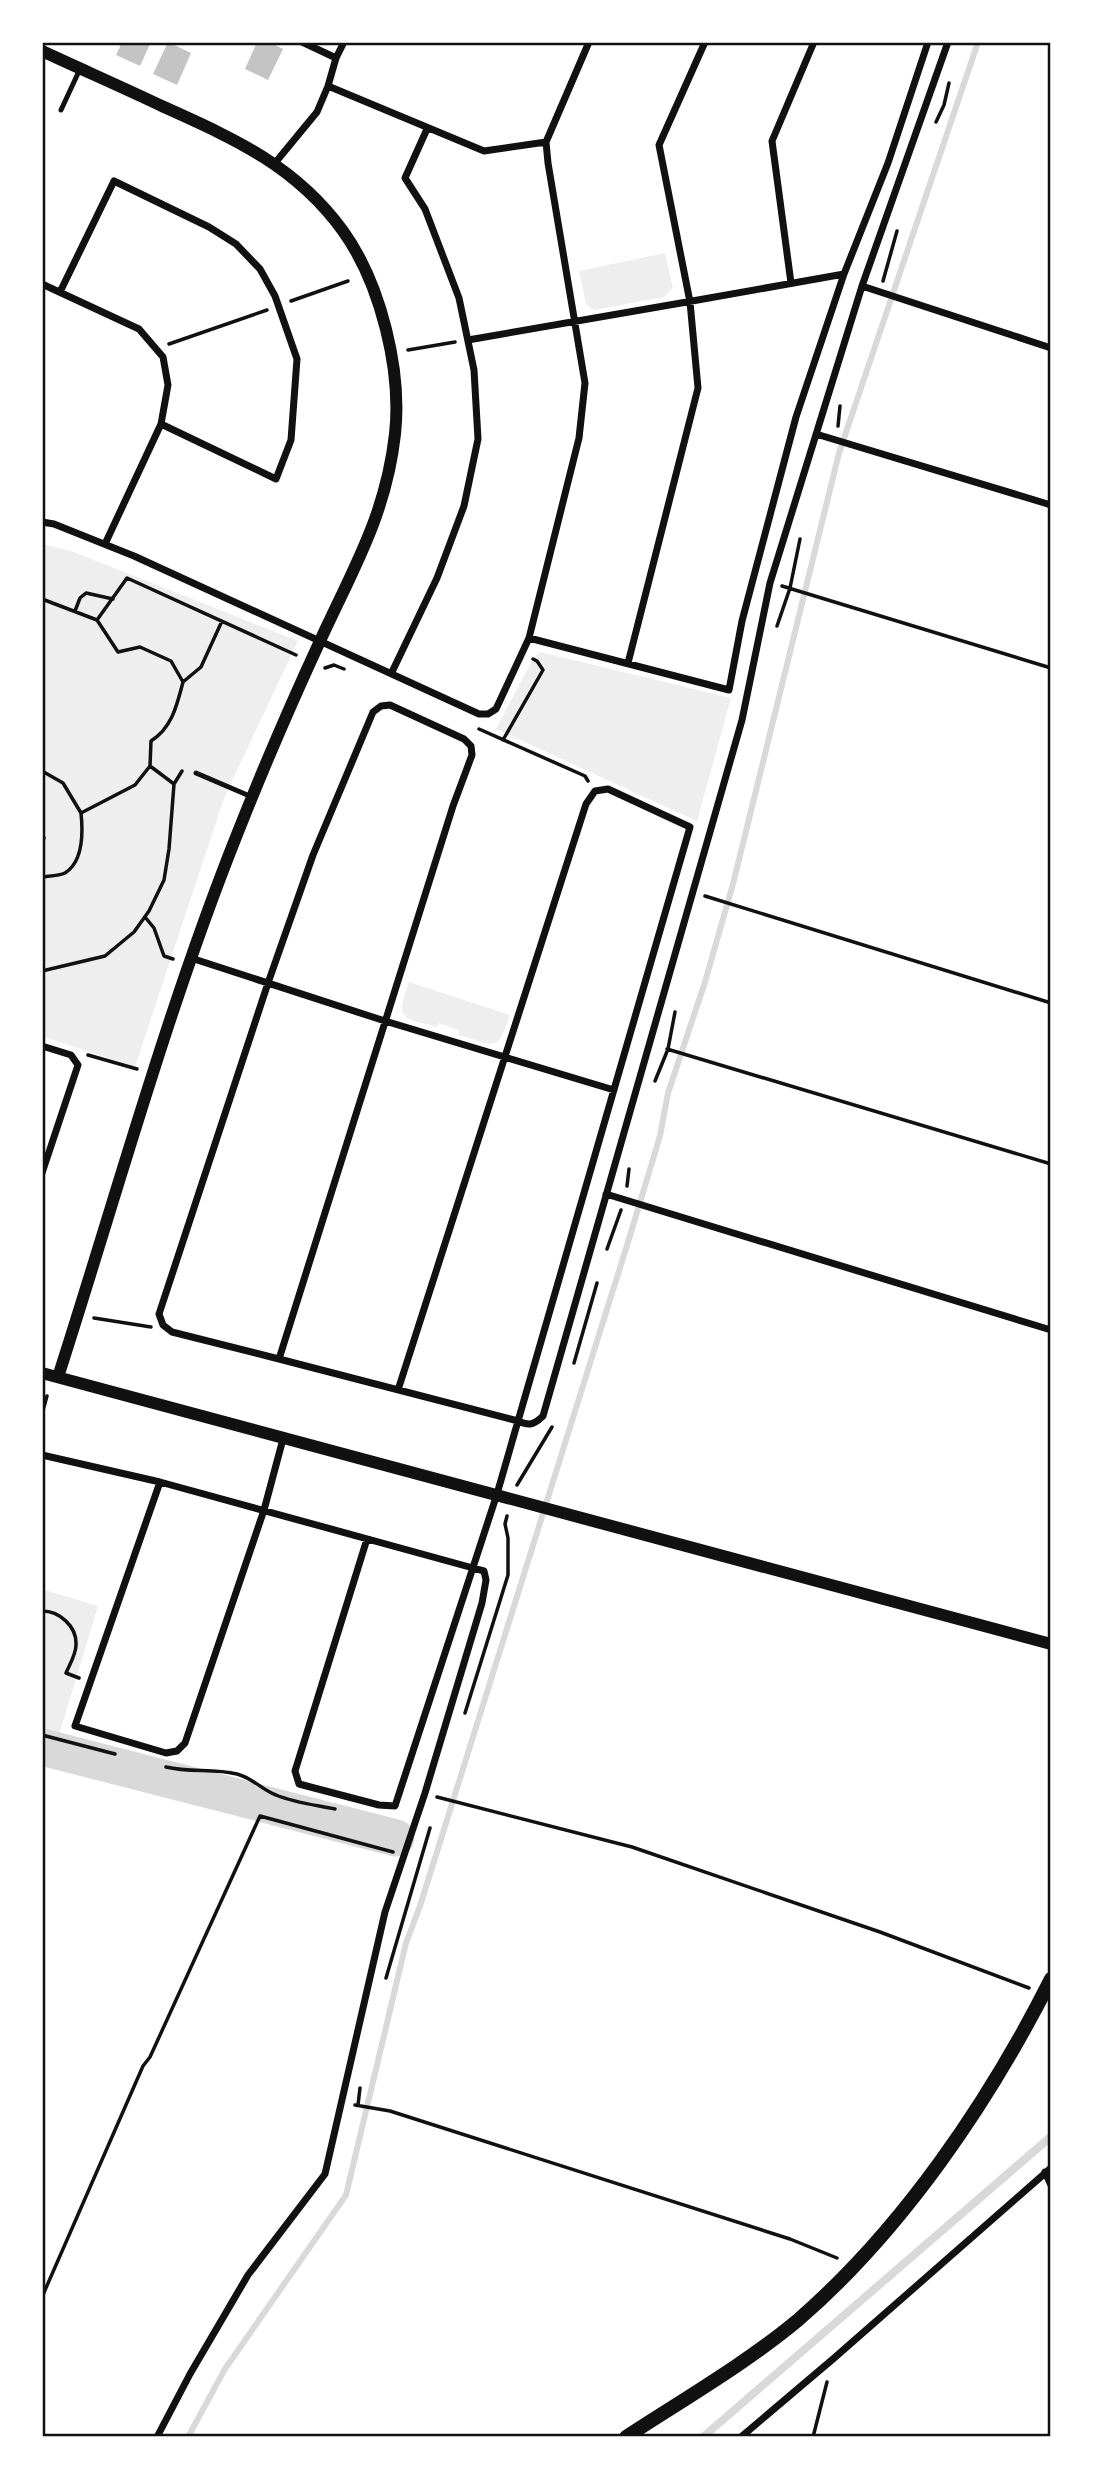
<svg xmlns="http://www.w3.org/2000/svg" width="1093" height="2479" viewBox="0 0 1093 2479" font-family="'PT Sans Narrow',sans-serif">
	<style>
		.green { fill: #eee }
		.water { fill: #d9d9d9 }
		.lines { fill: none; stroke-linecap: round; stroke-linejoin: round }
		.stream { stroke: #d9d9d9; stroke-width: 6 }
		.river { stroke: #d9d9d9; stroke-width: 37 }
		.building { fill: #c4c4c4 }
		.path { stroke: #111; stroke-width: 3.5 }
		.service { stroke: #111; stroke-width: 5 }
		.minor { stroke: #111; stroke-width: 7 }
		.tertiary { stroke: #111; stroke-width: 12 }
		.secondary { stroke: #111; stroke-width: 14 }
		.neatline { fill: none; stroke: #111; stroke-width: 2.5 }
	</style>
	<rect width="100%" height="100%" fill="#fff"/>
	<path class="green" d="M665 253 673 288 664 297 594 310 586 304 579 271Z
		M42 544 71 551 298 641 224 798 135 1067 42 1036Z
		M540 652 731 698 697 821 496 729 534 657Z
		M409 982 510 1015C497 1054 495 1045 459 1035V1030L439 1023 437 1027C401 1017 395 1021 409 982Z
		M42 1589 98 1606 59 1735 42 1730Z"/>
	<path class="water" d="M1051 2131V2142L709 2437H697Z"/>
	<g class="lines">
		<path class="stream" d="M188 2437 225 2369 346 2195 406 1943 420 1906 629 1239 660 1136 668 1093 705 982 733 884 839 453 978 42"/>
		<path class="river" d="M42 1747 396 1838"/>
	</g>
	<path class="building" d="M122 42H151L140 66 116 55Z
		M168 42 191 53 177 85 153 74Z
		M257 42H269L283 49 268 80 245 69Z"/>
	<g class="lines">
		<path class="path" d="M936 122 944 105 949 83
			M883 281 897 231
			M291 301 348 281
			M169 344 267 310
			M408 350 455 342
			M838 426 840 406
			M782 586 1051 668
			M42 599 97 620 118 652 140 647 171 661 183 682C177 705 172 728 151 741L150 766
			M75 611 80 598 86 593 113 599
			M97 620 127 578 296 655
			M777 626 790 588 800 539
			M325 668 334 665 344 669
			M183 682 201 667 222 621
			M479 729 585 776 588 781
			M503 740 543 670 537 661 533 659
			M42 771 63 783 81 813 135 785 150 766 174 784
			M42 834 44 838 42 842
			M42 877C48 876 59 876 65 873 84 861 83 832 81 813
			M705 896 1051 1003
			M145 917 154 928 164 956 173 959
			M42 971 105 956 134 932 149 911 164 880 169 849 174 784 182 771
			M667 1049 1051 1164
			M88 1055 137 1069
			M655 1081 668 1049 675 1012
			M627 1186 629 1169
			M607 1249 621 1210
			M94 1318 151 1327
			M574 1363 597 1283
			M42 1414 47 1396
			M517 1485 552 1427
			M42 1611C59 1611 77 1626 76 1645 76 1654 70 1664 66 1673L79 1678
			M465 1713 508 1575V1538L505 1524 507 1516
			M42 1735 115 1754
			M166 1767C190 1773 213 1768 237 1774 253 1778 262 1790 276 1795 295 1803 316 1805 335 1809
			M437 1797 632 1847 880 1932 1029 1988
			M386 1978 430 1828
			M355 2105 390 2111 790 2239 837 2258
			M358 2105 360 2088
			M42 2297 143 2066 150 2057 260 1816 393 1852
			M813 2437 827 2382"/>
		<path class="service" d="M61 110 80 69
			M196 773 252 797"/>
		<path class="minor" d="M336 58 344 42
			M328 86 484 151 546 142 548 163 585 383 579 438 529 638 729 690 742 621 796 417 844 274C719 297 593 318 468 340
			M546 142 589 42
			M275 163 317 112 328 86 336 58 302 42
			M844 274 888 163 928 42
			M791 283 772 141 814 42
			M42 284 139 329 163 357 168 385 161 424 105 544
			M862 286 1051 348
			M60 292 114 181 209 227 236 244 260 269 275 296 297 359 291 440 276 479 161 424
			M816 434 1051 505
			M42 522 54 524 134 556 479 714H488L496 709 529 638
			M628 663 698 388 690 302 659 145 705 42
			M392 672 437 578 464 506 478 439 474 370 459 298 425 209 405 178 427 129
			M390 705 464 739 471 746 472 755 453 806 279 1359 172 1332 163 1325 159 1314 268 983 313 855 373 712 381 706Z
			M191 958 385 1021 614 1090
			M42 1046 71 1055 78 1065 42 1173
			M606 1194 1051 1330
			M279 1359 518 1421 690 827 608 789 595 791 586 804 398 1390
			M42 1455 160 1482 473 1568 484 1571 486 1580 482 1603 425 1793 385 1912 325 2174 248 2275 190 2374 157 2437
			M160 1482 75 1726 166 1753 177 1751 185 1743 264 1510 283 1439
			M367 1539 295 1771 299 1784 379 1805 395 1806 497 1494 518 1421C529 1426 534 1425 543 1416L742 720 770 583 862 286 948 42
			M1045 2172 1051 2185
			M741 2437 833 2359 1051 2168"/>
		<path class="tertiary" d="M42 51C83 70 124 88 164 107 235 139 296 166 343 231 381 284 402 371 395 434 386 515 353 569 320 641 290 706 262 771 236 837 166 1013 116 1197 58 1377
			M42 1373 1051 1644"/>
		<path class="secondary" d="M626 2437C681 2401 748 2362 798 2320 902 2230 989 2102 1051 1979"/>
	</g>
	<rect width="1093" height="2479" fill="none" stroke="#ffffff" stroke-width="88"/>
	<rect x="44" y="44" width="1005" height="2391" class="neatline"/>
</svg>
